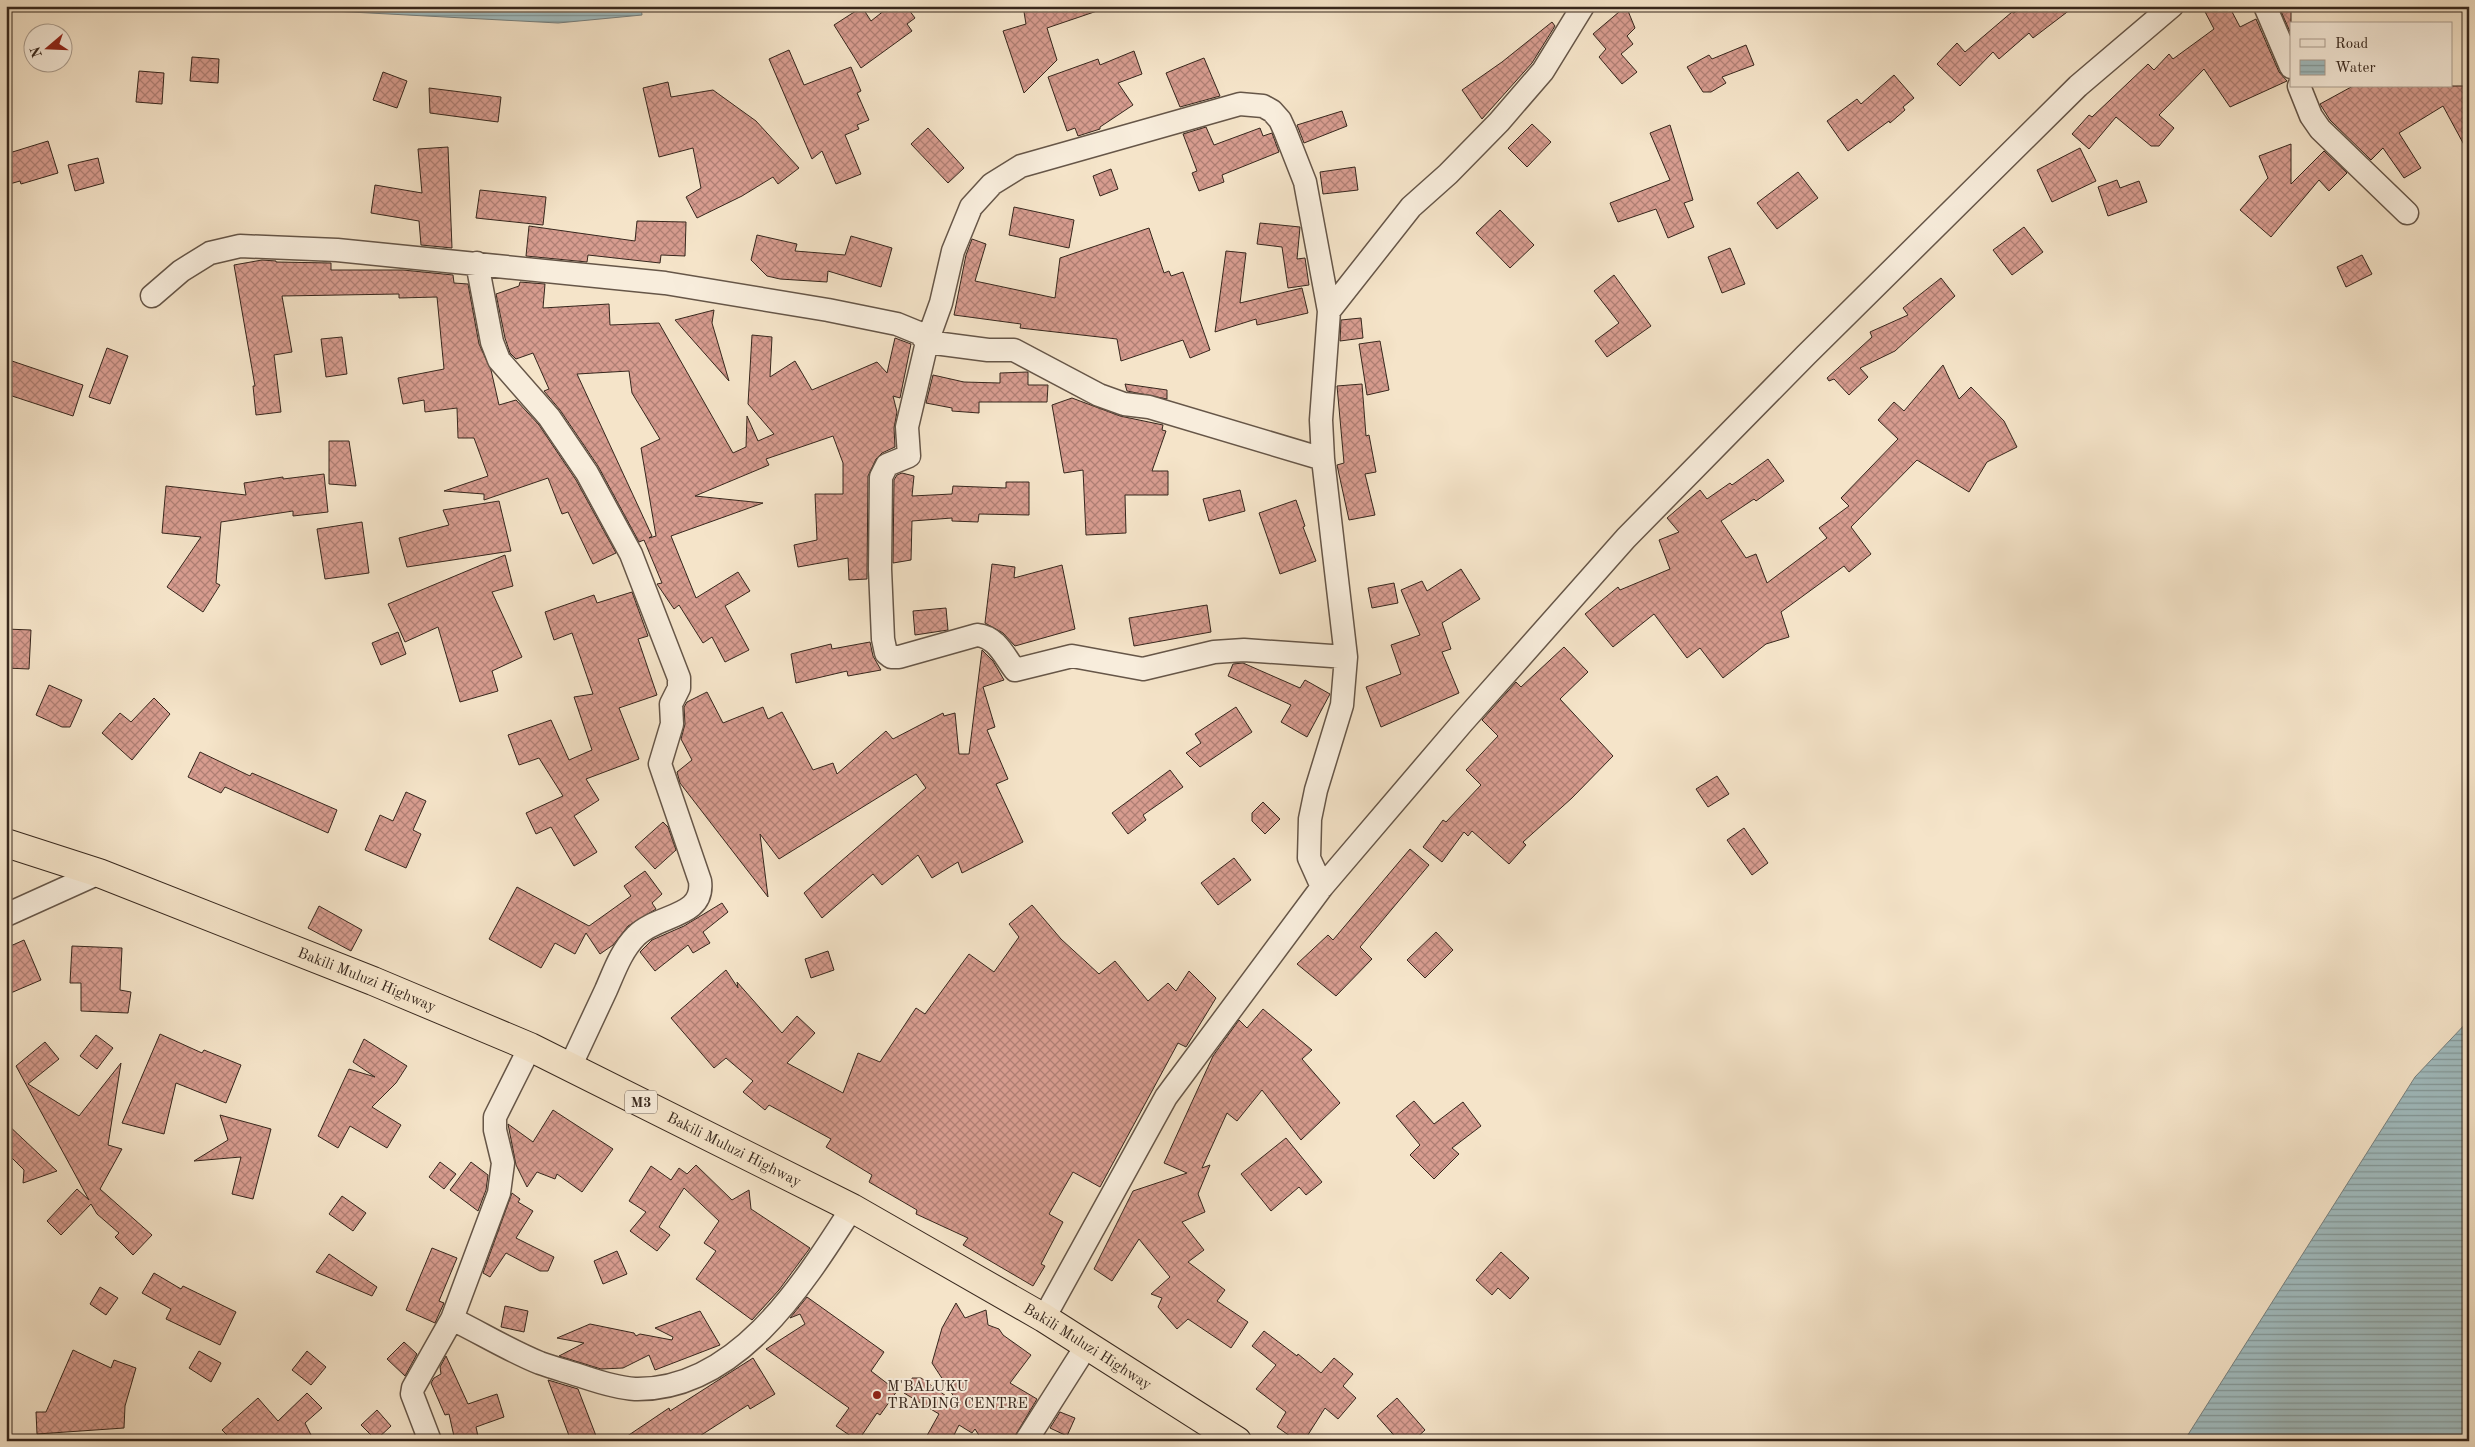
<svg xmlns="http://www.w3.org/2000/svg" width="2475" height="1447" viewBox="0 0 2475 1447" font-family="'Old Standard TT',serif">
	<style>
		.water { fill: url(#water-rules); stroke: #76807f }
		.building { fill: url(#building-cross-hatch); stroke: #37271d; fill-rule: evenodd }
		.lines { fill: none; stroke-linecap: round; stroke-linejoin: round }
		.street-casing { stroke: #665648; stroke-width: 25 }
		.highway-casing { stroke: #37271d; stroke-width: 30 }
		.street { stroke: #f8eddc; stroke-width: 22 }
		.highway { stroke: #f5e4c9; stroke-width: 28 }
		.poi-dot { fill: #8f2418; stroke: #f8eddc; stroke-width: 2 }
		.labels { text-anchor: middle; stroke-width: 4; stroke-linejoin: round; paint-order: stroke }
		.shield { fill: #f8eddc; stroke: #716256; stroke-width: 1 }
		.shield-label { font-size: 14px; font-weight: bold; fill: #37271d }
		.street-label { font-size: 15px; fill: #37271d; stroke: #f8eddc }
		.poi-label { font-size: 15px; fill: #37271d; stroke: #f8eddc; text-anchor: start }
	</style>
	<defs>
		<pattern id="water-rules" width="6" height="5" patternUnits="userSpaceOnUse" patternTransform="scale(1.25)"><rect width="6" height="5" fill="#a0bcc0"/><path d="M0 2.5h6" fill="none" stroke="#83999b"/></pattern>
		<pattern id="building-cross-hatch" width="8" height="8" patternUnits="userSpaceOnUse" patternTransform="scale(1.25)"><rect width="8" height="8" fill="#d79c8f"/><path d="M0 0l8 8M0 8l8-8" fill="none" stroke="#af7f74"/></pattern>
	</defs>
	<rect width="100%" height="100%" fill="#f5e4c9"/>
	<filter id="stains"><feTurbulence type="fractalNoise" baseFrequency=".004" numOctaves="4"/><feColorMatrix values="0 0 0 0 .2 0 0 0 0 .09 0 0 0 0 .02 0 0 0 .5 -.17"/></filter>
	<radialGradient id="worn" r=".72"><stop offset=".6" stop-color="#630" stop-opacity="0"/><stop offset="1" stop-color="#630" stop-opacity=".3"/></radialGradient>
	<path class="water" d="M337 6H641L642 15 558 23 332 11Z
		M2469 1020V1441H2184L2415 1077Z"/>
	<path class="building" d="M890 6H906L915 18 907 24 912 31 861 68 834 25 862 7 871 21Z
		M1023 6H1099L1100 10 1047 28 1057 60 1024 93 1003 31 1026 24Z
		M1626 6 1635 28 1627 36 1633 44 1621 54 1637 72 1622 84 1599 57 1606 49 1593 34Z
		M2023 6H2075L2033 38 2029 33 1999 59 1993 52 1960 86 1937 64 1957 43 1965 52 2012 12 2014 13Z
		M2202 6H2229L2240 27 2256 19 2279 72 2287 81 2230 107 2204 69 2159 115 2174 128 2159 146H2151L2116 117 2089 149 2072 134 2089 115 2092 117 2148 64 2154 70 2169 54 2173 59 2214 29Z
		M2285 6H2291V34L2280 9Z
		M1552 22 1555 26 1532 63 1482 119 1462 90 1502 62Z
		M1746 45 1754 65 1722 77 1726 83 1711 92H1703L1687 67 1709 55 1712 59Z
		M789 50 804 85 851 67 861 91 857 93 869 120 857 125 859 129 845 135 861 174 836 184 822 151 812 159 769 59Z
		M1134 51 1142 74 1118 83 1133 105 1100 127V129L1078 136 1075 128 1067 131 1048 77 1098 59 1100 65Z
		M192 57 219 59 218 83 190 81Z
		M1204 58 1220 96 1180 107 1166 73Z
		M139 71 164 73 162 104 136 102Z
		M383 72 407 81 397 108 373 100Z
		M1894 75 1914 98 1903 107 1905 110 1890 123 1889 121 1848 151 1827 121 1857 99 1861 104Z
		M668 82 671 97 713 90 756 121 799 168 778 184 773 177 742 196 697 218 686 197 701 188 693 148 659 157 643 88Z
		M2353 86H2469V154L2443 106 2399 133 2421 168 2404 178 2383 148 2371 160 2330 120 2320 104Z
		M429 88 501 97 498 122 430 113Z
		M1342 111 1347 126 1304 143 1297 125Z
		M1532 124 1551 142 1527 167 1508 148Z
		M1670 125 1693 200 1684 203 1694 227 1668 238 1656 209 1618 222 1610 203 1670 180 1650 133Z
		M1206 127 1214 145 1260 128 1263 136 1272 133 1279 152 1222 175 1224 182 1199 191 1192 173 1197 171 1183 134Z
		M928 128 964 168 948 183 911 144Z
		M48 141 58 173 21 184 20 181 6 185V154Z
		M2291 144V184L2324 151 2347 173 2329 191 2319 180 2271 237 2240 210 2268 178 2259 156Z
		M448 147 452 248 421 245 419 221 371 213 375 185 422 193 418 149Z
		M2080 148 2096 181 2052 202 2037 170Z
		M98 158 104 183 75 191 68 165Z
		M1355 167 1358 190 1323 194 1320 172Z
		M1111 169 1118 189 1100 196 1093 176Z
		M1798 172 1818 198 1777 229 1757 203Z
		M2117 180 2120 188 2139 181 2147 202 2108 216 2098 187Z
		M480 190 546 197 543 225 476 218Z
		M1014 207 1074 220 1069 248 1009 235Z
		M1500 210 1534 245 1510 268 1476 233Z
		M637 221 686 222 685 256 661 255 660 263 588 255 587 262 526 256 529 226 635 241Z
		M1260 223 1300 227 1297 259 1305 258 1309 285 1288 288 1282 247 1257 244Z
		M2024 227 2043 252 2012 275 1993 250Z
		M1149 228 1164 273 1169 271 1171 276 1183 272 1210 350 1190 358 1183 340 1121 361 1117 339 1020 328 1021 324 954 315 966 255 972 239 986 244 975 281 1055 298 1060 258Z
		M757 235 797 244 795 251 845 255 851 236 892 248 881 287 828 271 827 282 780 279 767 276 751 260Z
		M1730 248 1745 284 1722 293 1708 257Z
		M1226 251 1246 253 1240 303 1302 288 1308 313 1257 325 1256 319 1215 332Z
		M2362 255 2372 274 2346 287 2337 267Z
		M262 260 276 261V262L331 263V270H403L453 275 454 283 468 284 479 344 491 370 499 405 516 400 539 425 576 480 616 553 593 564 568 512 562 514 548 478 484 500V494L444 491 488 476 474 438H458L457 408 425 412 424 400 403 404 398 378 444 369 437 297 399 298V294L282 296 292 352 274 355 281 412 256 415 253 386H255L234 265Z
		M1614 275 1651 326 1607 357 1595 341 1619 323 1594 291Z
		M1941 278 1955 296 1895 351 1860 368 1868 377 1849 395 1834 379 1829 381 1827 378 1872 337 1870 332 1908 315 1903 308Z
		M520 282 545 284 543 308 609 304 610 325 659 323 733 453 746 447 747 416 758 441 774 434 748 404 752 335 772 337 770 377 795 361 812 390 877 362 887 373 895 338 911 344 900 398 893 396 897 412 894 428 895 447 882 453 876 459 868 476 867 579 849 580 848 558 798 567 794 545 817 540 815 494H843V463L833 436 766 459 769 465 695 496 763 503 671 536 696 598 738 572 750 591 725 606 749 650 725 662 712 637 703 643 679 605 674 609 657 584 662 583 644 540 639 542 598 466 560 410 544 391 549 389 533 353 516 359 510 353 505 338 496 294 519 286ZM629 371 632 393 660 439 641 448 656 536 649 538 652 536 577 374Z
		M714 310 712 323 729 381 675 320Z
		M1361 318 1363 338 1340 341 1341 320Z
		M342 337 347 374 326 377 321 339Z
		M1380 341 1389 390 1367 395 1359 344Z
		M107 348 128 356 110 404 89 397Z
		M6 359 83 385 73 416 6 394Z
		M1943 365 1959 399 1971 387 2004 421 2017 447 1987 462 1969 492 1917 460 1851 527 1871 554 1849 572 1844 566 1781 612 1789 637 1766 644 1723 678 1700 648 1687 658 1654 614 1613 647 1585 614 1618 587 1620 590 1670 569 1659 540 1679 532 1667 518 1688 500 1700 490 1707 499 1730 483 1732 485 1768 459 1784 481 1756 501 1754 499 1721 521 1746 558 1756 554 1767 583 1827 538 1819 528 1849 506 1841 498 1898 439 1878 420 1894 402 1904 411Z
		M1028 372V385H1048L1047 402H979V413L952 411V408L926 403 933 375 964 382 1000 383V373Z
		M1125 384 1167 390V399L1127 391Z
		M1362 384 1366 436 1369 435 1376 472 1365 474 1375 515 1349 520 1337 465 1344 463 1337 386Z
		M1072 398 1120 416 1163 425 1162 430 1166 431 1152 471H1168V495H1125L1126 533 1086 535 1083 470 1064 473 1052 405Z
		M329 441H349L356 486 329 484Z
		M902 473 914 476 912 496 952 494 953 486 1006 488V482H1029V515L979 514 978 522 952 521V518L912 521 911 560 893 563 894 480 897 475Z
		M324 474 328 512 293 516V511L221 522 216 583 220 585 203 612 167 587 201 537 162 533 166 486 246 495 244 483 283 477V479Z
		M1240 490 1245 511 1209 521 1203 499Z
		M1296 500 1305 526 1303 527 1316 561 1280 574 1259 513Z
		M499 501 511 551 407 567 399 538 449 525 443 510Z
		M362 522 369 573 325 579 317 529Z
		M505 555 513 586 492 592 522 657 492 671 498 691 460 702 438 627 405 642 388 604Z
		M992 564 1015 567 1014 578 1062 565 1075 629 1015 646 1003 633 985 623Z
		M1461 569 1480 599 1442 623 1451 649 1442 652 1459 693 1381 727 1366 687 1401 674 1391 645 1420 635 1401 590 1422 581 1427 591Z
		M1394 583 1398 603 1372 608 1368 588Z
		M632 592 648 636 638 639 657 695 619 708 639 759 586 779 599 800 574 816 597 852 574 866 551 827 536 834 526 813 563 796 539 758 519 765 508 735 551 720 569 760 592 750 574 697 593 694 572 633 554 640 545 612 594 595 597 603Z
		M1207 605 1211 632 1134 646 1129 618Z
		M946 608 948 630 915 635 913 611Z
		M6 629 31 630 29 669 6 668Z
		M398 632 406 654 381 665 372 643Z
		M870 642 873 656 881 670 848 676 847 671 796 683 791 654 831 644 832 649Z
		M1564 647 1588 672 1560 699 1613 756 1572 798 1523 842 1526 845 1509 864 1472 831 1468 836 1464 832 1442 862 1423 847 1443 820 1446 822 1481 785 1466 770 1498 736 1482 720 1516 682 1521 687Z
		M982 650 993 661 1004 680 983 687 995 727 987 730 1008 779 996 784 1023 842 962 873 958 862 932 878 918 855 882 885 873 874 822 918 804 893 926 788 916 774 779 859 760 834 768 897 680 783 677 772 692 760 681 739 685 724 684 707 687 702 707 692 723 723 763 707 768 719 782 712 813 770 833 763 837 774 886 731 893 739 943 713 944 716 955 713 959 754H969Z
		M1243 663 1300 688 1305 680 1330 694 1307 737 1281 722 1291 705 1228 676 1233 664Z
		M49 685 82 700 70 727H62L36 715Z
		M154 698 170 714 132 760 102 733 120 713 131 722Z
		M1236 707 1252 732 1200 767 1186 753 1201 743 1195 734Z
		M200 752 250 776 252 773 337 810 328 833 225 787 221 793 188 777Z
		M1170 770 1183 787 1143 815 1146 820 1128 834 1112 813Z
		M1717 776 1729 794 1708 807 1696 789Z
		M406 792 426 801 413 830 421 834 406 868 365 850 380 815 393 821Z
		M1263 802 1280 819 1265 834 1252 821V813Z
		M663 822 668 827 676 850 655 869 635 847Z
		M1744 828 1768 863 1752 875 1727 840Z
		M1410 849 1429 865 1360 947 1372 959 1336 996 1297 964 1328 935 1333 940Z
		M1234 858 1251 880 1218 905 1201 883Z
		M645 871 662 894 652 903 656 909 628 926 613 945 600 954 586 933 575 954 555 943 541 968 489 939 517 887 589 926 631 896 624 886Z
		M722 903 728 912 703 932 710 943 693 953 688 945 655 971 640 952 652 940 684 926Z
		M1032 905 1061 939 1099 974 1115 961 1148 1001 1168 983 1176 991 1189 971 1216 998 1186 1047 1178 1043 1100 1187 1073 1172 1049 1214 1063 1222 1041 1264 1045 1266 1033 1286 963 1245 968 1238 916 1214 917 1210 869 1182 872 1175 826 1147 831 1139 769 1105 765 1110 743 1092 753 1081 726 1058 714 1068 671 1018 726 970 738 988 737 982 782 1033 797 1016 815 1033 787 1063 843 1093 858 1053 880 1062 916 1008 925 1014 969 954 994 972 1019 937 1009 924Z
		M319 906 362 930 351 951 308 928Z
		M1436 932 1453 950 1425 978 1407 960Z
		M24 940 41 980 6 995V948Z
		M72 946 122 948 120 990 131 992 128 1013 81 1011V983H70Z
		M828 951 834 970 811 978 805 959Z
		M1263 1009 1312 1050 1302 1059 1340 1103 1301 1140 1262 1090 1237 1121 1227 1113 1202 1168 1210 1165 1198 1194 1205 1212 1182 1222 1204 1250 1188 1262 1225 1290 1217 1301 1248 1322 1231 1348 1188 1319 1177 1329 1158 1307 1162 1298 1151 1294 1170 1277 1139 1239 1112 1281 1094 1269 1133 1191 1187 1173 1164 1163 1213 1056 1239 1020 1247 1028Z
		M160 1034 202 1053 204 1050 241 1065 226 1103 176 1083 164 1134 122 1123Z
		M96 1035 113 1048 97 1069 80 1056Z
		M364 1039 407 1066 396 1083 372 1107 401 1125 387 1148 350 1126 338 1148 318 1136 349 1069 375 1077 353 1062Z
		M45 1042 59 1059 28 1084 79 1116 121 1063 108 1145 122 1149 100 1189 152 1235 133 1255 115 1237 119 1233 97 1214 91 1204 61 1235 47 1221 77 1189 89 1200 16 1066Z
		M1414 1101 1434 1124 1463 1102 1481 1126 1452 1148 1459 1154 1434 1179 1410 1155 1420 1145 1396 1116Z
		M553 1110 613 1149 582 1192 557 1174 555 1179 537 1172 527 1187 516 1165 508 1124 533 1142Z
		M220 1115 271 1129 253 1199 232 1194 241 1157 194 1161 228 1140Z
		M6 1123 57 1171 23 1183 24 1170 6 1152Z
		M1286 1138 1322 1182 1306 1195 1299 1187 1271 1211 1241 1174Z
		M440 1162 456 1174 444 1189 429 1177Z
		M471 1162 488 1175 486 1190 478 1211 450 1190Z
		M696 1165 732 1200 749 1190 751 1209 810 1248 779 1290 752 1320 696 1279 716 1251 704 1243 719 1221 684 1188 659 1227 670 1235 657 1251 630 1231 646 1212 629 1201 651 1166 671 1180 679 1168 687 1174Z
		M512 1193 520 1199 518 1202 533 1211 516 1238 554 1257 548 1271H540L506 1253 490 1277 483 1273Z
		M342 1196 366 1213 353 1231 329 1214Z
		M432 1248 457 1258 439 1301 444 1303 435 1323 406 1310Z
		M617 1251 627 1274 603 1284 594 1261Z
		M1501 1252 1529 1278 1510 1299 1498 1288 1492 1295 1476 1280Z
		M329 1254 377 1287 372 1296 316 1272Z
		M154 1273 181 1289 183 1286 236 1312 220 1345 166 1319 171 1309 142 1293Z
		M100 1287 118 1298 106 1315 90 1304Z
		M807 1297 884 1352 871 1371 897 1391 880 1415 877 1413 858 1441 836 1426 849 1408 766 1349 805 1324 800 1314 790 1318Z
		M956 1303 965 1318 986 1310 988 1325 999 1329 1003 1335 1031 1355 1010 1383 1037 1399 1012 1441H987L980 1437 975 1429 972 1433 959 1425 951 1441H924L939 1414 904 1393 912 1378H921L960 1406 932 1363 942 1328Z
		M505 1306 528 1311 524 1332 501 1327Z
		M700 1311 720 1345 655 1370 649 1355 623 1368 601 1369 559 1356 584 1343 557 1338 590 1324 634 1333 636 1336 640 1334 672 1340 673 1337 655 1328Z
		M1264 1331 1297 1356 1298 1354 1321 1373 1334 1358 1353 1374 1343 1386 1356 1398 1338 1419 1325 1408 1304 1441H1297L1277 1427 1286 1412 1256 1389 1276 1365 1252 1346Z
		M404 1342 417 1354 405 1376 387 1359Z
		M73 1350 111 1368 114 1360 136 1368 125 1406 124 1428 37 1434 36 1412H46Z
		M199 1351 221 1363 211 1382 189 1368Z
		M307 1351 326 1367 311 1385 292 1370Z
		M446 1356 468 1404 497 1394 504 1417 476 1427 479 1441H455L449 1414 445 1415 431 1383 434 1378 441 1374 440 1367Z
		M753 1358 775 1394 750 1409 748 1405 692 1441H620L669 1408 670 1411Z
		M548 1380 578 1389 598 1441H571Z
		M307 1393 322 1408 305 1423 314 1441H233L222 1430 258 1398 278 1421Z
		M1397 1398 1425 1430 1413 1441H1399L1377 1416Z
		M377 1410 391 1426 376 1440 361 1425Z
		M1060 1412 1075 1418 1067 1436 1050 1428Z"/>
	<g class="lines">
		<g class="street-casing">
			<path id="street" d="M2265 6 2291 67
				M2299 86 2311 116 2320 129 2407 213
				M477 263 492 342 499 360 549 417 587 473 631 554 679 678V688L671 704 672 724 660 764 700 881C705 918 657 914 636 936 621 951 614 972 606 990 594 1016 582 1041 570 1067
				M152 296 181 271 210 253 240 246 337 250 665 283 828 310 897 324 919 333 927 342 988 350H1014L1099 395 1124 404 1149 407 1323 459
				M1329 311 1411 207 1448 174 1499 122 1543 71 1583 6
				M1322 887 1309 858 1310 819 1316 790 1342 705 1346 657 1323 459 1321 420 1329 311 1305 182 1285 131 1280 120 1272 111 1263 106 1240 104 1021 166 992 184 971 207 953 251 941 303 927 342 907 427 909 456 887 465 881 477 880 569 883 639 886 653 891 657H899L977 635C997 637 1004 656 1015 670L1072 656 1143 669 1214 652 1244 650 1346 657
				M6 915 99 873
				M1044 1318 1166 1097 1322 887 1462 723 1626 538 1806 355 2078 86 2172 6
				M452 1319C481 1333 510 1351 540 1363 554 1368 569 1372 584 1377 599 1382 619 1388 635 1389 737 1391 804 1283 852 1208
				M430 1441 412 1394 413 1388 452 1319 499 1193 503 1163 495 1130V1117L530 1047
				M1026 1441 1087 1345"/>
		</g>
		<g class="highway-casing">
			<g id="highway">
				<path id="s1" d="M6 843 99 873 373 981 530 1047 852 1208 1044 1318 1237 1441"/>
			</g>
		</g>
		<use href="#street" class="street"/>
		<use href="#highway" class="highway"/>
	</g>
	<circle class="poi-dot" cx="877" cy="1395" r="5"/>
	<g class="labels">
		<rect class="shield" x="625" y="1090.5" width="32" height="23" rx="4"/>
		<g class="shield-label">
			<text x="641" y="1107">M3</text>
		</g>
		<g class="street-label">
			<text dy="5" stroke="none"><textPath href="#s1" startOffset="386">Bakili Muluzi Highway</textPath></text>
			<text dy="5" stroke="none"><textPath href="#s1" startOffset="791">Bakili Muluzi Highway</textPath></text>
			<text dy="5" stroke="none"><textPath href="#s1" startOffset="1196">Bakili Muluzi Highway</textPath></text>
		</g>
		<g class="poi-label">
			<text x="887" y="1391">M'BALUKU<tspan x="887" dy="17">TRADING CENTRE</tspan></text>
		</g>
	</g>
	<rect width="2475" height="1447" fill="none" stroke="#f5e4c9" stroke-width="25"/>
	<rect x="8" y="8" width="2460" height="1432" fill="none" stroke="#37271d" stroke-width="2.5"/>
	<rect x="12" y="12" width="2450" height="1422" fill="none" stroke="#37271d"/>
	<rect x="2290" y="22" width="162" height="65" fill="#f8eddc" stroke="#ab9e90"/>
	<rect x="2300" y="39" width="25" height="8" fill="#f8eddc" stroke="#ab9e90"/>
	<text x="2335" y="48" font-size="15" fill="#37271d">Road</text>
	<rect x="2300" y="60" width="25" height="15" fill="url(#water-rules)" stroke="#ab9e90"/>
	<text x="2335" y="72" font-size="15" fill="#37271d">Water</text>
	<g transform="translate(48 48) rotate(251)"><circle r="24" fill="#f8eddc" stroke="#ab9e90"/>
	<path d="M0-4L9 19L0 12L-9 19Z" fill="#8f2418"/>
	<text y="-8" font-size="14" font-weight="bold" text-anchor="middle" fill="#37271d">N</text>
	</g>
	<rect width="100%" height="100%" filter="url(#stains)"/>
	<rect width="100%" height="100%" fill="url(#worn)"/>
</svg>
